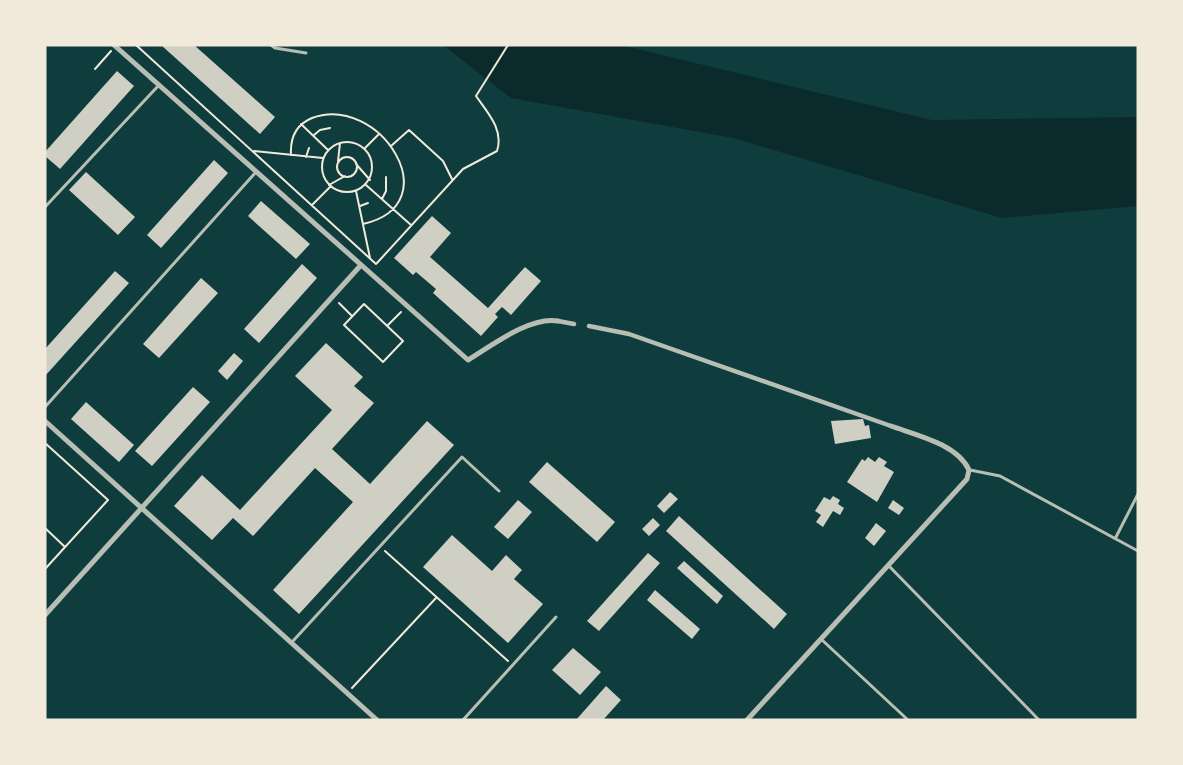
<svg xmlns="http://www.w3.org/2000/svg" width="1183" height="765" viewBox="0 0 1183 765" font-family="'Exo 2',sans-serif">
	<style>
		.water { fill: #0a2a2b }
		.building { fill: #cfcfc3 }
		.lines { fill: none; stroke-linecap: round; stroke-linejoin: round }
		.path { stroke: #f1e9da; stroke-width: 2 }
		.service { stroke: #b8beb3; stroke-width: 3 }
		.pedestrian { stroke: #b8beb3; stroke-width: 4.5 }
		.minor { stroke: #b8beb3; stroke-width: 5 }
	</style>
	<rect width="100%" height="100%" fill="#0f3d3e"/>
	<path class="water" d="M443 45H620L932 120 1138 117V206L1002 218 733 138 511 98Z"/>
	<path class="building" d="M161 45H194L275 117 260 134Z
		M117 71 134 86 60 169 45 156V152Z
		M214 160 228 173 161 248 147 235Z
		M86 172 135 217 118 235 69 190Z
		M261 201 310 244 296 259 248 216Z
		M432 216 451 233 430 257 488 308 525 267 541 281 511 315 502 307 495 314 498 317 481 336 433 293 436 289 416 272 413 275 394 258Z
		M302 264 317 278 259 343 244 329Z
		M115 271 129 283 45 376V349Z
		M201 278 218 293 159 358 143 344Z
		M326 343 363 377 354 386 374 403 332 449 370 484 427 421 454 445 299 614 273 590 353 502 315 468 253 536 233 518 212 540 174 506 202 475 240 510 332 410 295 376Z
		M234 353 243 361 227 380 218 371Z
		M193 387 210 402 152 466 135 451Z
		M86 402 134 445 119 462 71 419Z
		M863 419 865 426 869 425 871 438 835 444 831 421Z
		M868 457 875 462 879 457 887 462 884 466 894 472 877 502 847 482 862 459 865 461Z
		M547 462 615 522 597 542 529 482Z
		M670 492 678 499 664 513 657 506Z
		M833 496 840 500 838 504 844 508 840 515 833 511 823 527 816 522 821 515 815 511 824 497 830 500Z
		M518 500 532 512 508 539 494 527Z
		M893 500 904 508 899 515 888 508Z
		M679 516 787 614 774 629 666 531Z
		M653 518 660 525 649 536 642 529Z
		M876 523 886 531 874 546 865 538Z
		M452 535 492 571 506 555 522 570 514 579 543 604 508 643 423 567Z
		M648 553 660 563 599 631 587 621Z
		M684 561 723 596 717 604 677 568Z
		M655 590 700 629 692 639 647 600Z
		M573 648 601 672 580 695 552 670Z
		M606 686 621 700 603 720H576Z"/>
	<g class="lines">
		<path class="path" d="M136 45 376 264
			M95 69 111 51
			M301 124 328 150
			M314 135 320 130 330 128
			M322 167a25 25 0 1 1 50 0a25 25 0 1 1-50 0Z
			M391 146 409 130 443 161 452 179
			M365 148 379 134
			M254 151 323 158
			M291 155C290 138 295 125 312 118 379 93 451 204 363 224
			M306 157 309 148
			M337 167a10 10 0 1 1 20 0a10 10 0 1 1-20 0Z
			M338 161 340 143
			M356 164 370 180
			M329 185 345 176
			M366 185 411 225
			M356 191 370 258
			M382 199 386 191V177
			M312 205 331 186
			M360 206 368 203
			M377 263 463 169 497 151C504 130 488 113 476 96L508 45
			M339 303 352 316
			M364 304 403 341 383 362 344 325Z
			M388 325 401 312
			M45 443 108 500 45 569
			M45 528 65 547
			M385 551 508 661
			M352 688 436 598"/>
		<path class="service" d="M271 45 275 48 306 53
			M45 207 159 85
			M45 407 256 172
			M970 470 1000 476 1138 551
			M1116 537 1138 494
			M889 566 1039 720
			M821 639 908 720
			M293 641 462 457 499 491
			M463 720 556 617"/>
		<path class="pedestrian" d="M558 321 574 324
			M589 326 629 334 891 426"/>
		<path class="minor" d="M114 45 468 360C491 346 530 316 558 321
			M45 421 377 720
			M45 615 361 265
			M747 720 967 479 969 470C957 444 916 435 891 426"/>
	</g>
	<rect width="1183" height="765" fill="none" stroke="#f1e9da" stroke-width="93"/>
</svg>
